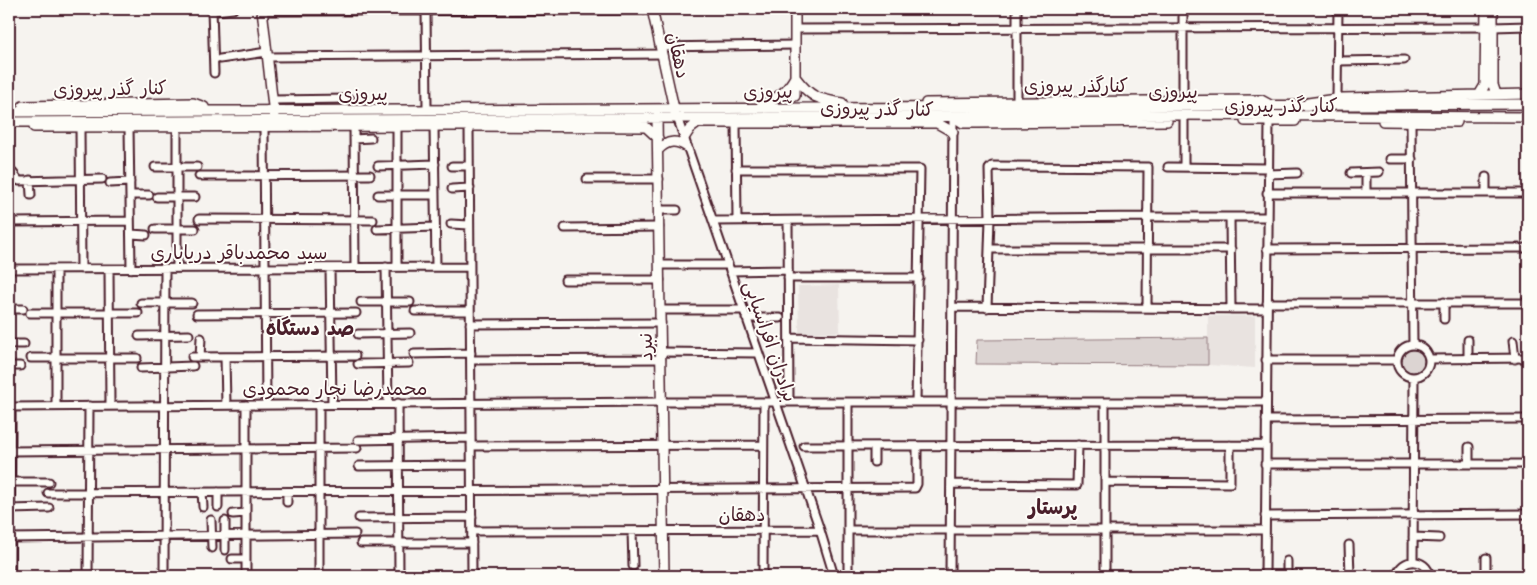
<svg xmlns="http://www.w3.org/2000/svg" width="1537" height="585" viewBox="0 0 1537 585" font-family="'Comic Neue','Playpen Sans Arabic',sans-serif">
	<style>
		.built { fill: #e9e3e0 }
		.green { fill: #dcd4d2; stroke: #937a7e }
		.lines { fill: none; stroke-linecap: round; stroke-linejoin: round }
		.minor-casing { stroke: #4a1f2b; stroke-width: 11 }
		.major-casing { stroke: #4a1f2b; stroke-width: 12 }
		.minor { stroke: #fdfcf7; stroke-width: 7 }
		.major { stroke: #fdfcf7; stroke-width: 9 }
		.labels { text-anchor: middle; stroke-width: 4; stroke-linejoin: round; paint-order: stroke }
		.street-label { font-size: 19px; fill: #4a1f2b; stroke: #fdfcf7 }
		.neighbourhood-label { font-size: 20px; font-weight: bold; fill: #4a1f2b; stroke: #fdfcf7 }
	</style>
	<rect width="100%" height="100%" fill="#f6f3ef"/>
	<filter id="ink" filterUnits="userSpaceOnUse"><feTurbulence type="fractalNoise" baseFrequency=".02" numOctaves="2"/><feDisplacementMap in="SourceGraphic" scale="10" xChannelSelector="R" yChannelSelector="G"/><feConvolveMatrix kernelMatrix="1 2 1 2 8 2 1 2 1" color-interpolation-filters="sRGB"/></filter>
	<g filter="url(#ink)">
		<path class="built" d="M839 285 840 332H799L798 286Z
			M1208 316H1255V368L1208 365Z"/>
		<path class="green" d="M1208 338V365L976 364 977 340Z
			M1402 361a11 11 0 1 1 22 0a11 11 0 1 1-22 0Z"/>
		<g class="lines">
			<g class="minor-casing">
				<path id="minor" d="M212 9 214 73
					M426 9 427 108
					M216 11 233 9
					M262 11 652 10
					M1493 27 1528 26
					M795 29 1486 27
					M660 47 795 45
					M268 57 662 54
					M220 59 267 52
					M1337 61 1404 60
					M1337 98 1338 9
					M272 100 350 99
					M1017 101V9
					M1183 101V9
					M677 117 820 530 834 576
					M1184 121V167
					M1411 122 1413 345
					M736 123 737 221
					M434 126 436 267
					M469 126 472 576
					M80 127 81 269
					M129 127 131 269
					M177 127V268
					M264 127 266 405
					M354 127 355 267
					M397 127V267
					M354 139 371 138
					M1390 159H1412
					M378 166 435 164
					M452 166H469
					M155 167H197
					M1168 167 1268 168
					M736 169H920L916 402
					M13 173 19 181 102 179
					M1351 173 1379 172
					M1366 173V193
					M1268 174 1297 173
					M199 176 370 175
					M1486 177V193
					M587 179H659
					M30 180 31 195
					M110 183 130 182
					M452 189 470 188
					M1267 193H1528
					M130 195H149
					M378 195H435
					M157 197H195
					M659 210H677
					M1230 217 1231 309
					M199 219 373 220
					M713 221 1147 217H1267
					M788 221 789 402
					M9 222 130 221
					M451 224 469 225
					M565 228 659 227
					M155 229H195
					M377 229 435 227
					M131 234 146 235
					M989 249H1231
					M1267 249 1528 248
					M660 265H728
					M386 267 388 404
					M330 268 332 404
					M9 269 470 267
					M56 269V406
					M109 269 110 406
					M730 271 788 270
					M788 278H919
					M565 280H660
					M361 302H410
					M1444 302V319
					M141 303H192
					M1267 303H1528
					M952 307 1267 309
					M987 308 990 219 989 169 992 166 1148 167 1147 308
					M9 309H23
					M661 310H743
					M415 311H470
					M30 313H138
					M197 314 356 313
					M746 318H780
					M470 324 661 323
					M358 334 410 333
					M139 336 189 335
					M789 338 918 340
					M1468 340V359
					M1513 341 1515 359
					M9 344H24
					M1397 361a16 16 0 1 1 32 0a16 16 0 1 1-32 0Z
					M661 352 758 353
					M414 354 471 353
					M192 357 355 356
					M200 357 201 338
					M225 357 226 405
					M31 358H137
					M1429 359 1528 358
					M471 360 661 359
					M1266 360H1397
					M358 364 409 363
					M9 366H20
					M141 368 193 366
					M398 403 399 576
					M319 404V576
					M246 405V576
					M9 407 662 402H1266
					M1266 420 1528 419
					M358 440 471 438
					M471 446 763 445
					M804 446 1266 445
					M874 446V462
					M1469 447V464
					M9 451 357 448
					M1265 464H1528
					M359 466 471 465
					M9 482H49
					M1105 482 1230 483V445
					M951 484 1077 485 1078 445
					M202 492 203 507
					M218 492V507
					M48 493 915 488 917 484V446
					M287 502V492
					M9 509 49 508
					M233 514 246 513
					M1265 516 1528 514
					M359 518 472 517
					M211 520 212 548
					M225 521V550
					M848 530H1265
					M472 531 820 530
					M632 531 633 566
					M1413 537 1439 538
					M9 538 355 534
					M361 543H472
					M1349 545 1350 576
					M232 559H246
					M1287 561V576
					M1413 561 1414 377
					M763 569 764 402
					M10 576 11 407
					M88 576 89 406
					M164 576 165 268
					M848 576V402
					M950 576 953 117
					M1105 576V402
					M1265 576 1269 121
					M1397 576C1401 557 1426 557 1430 576
					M1486 576V558"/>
			</g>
			<g class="major-casing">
				<path id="major" d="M262 9 274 115
					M652 9 675 113
					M795 9V96
					M1493 9V85L1496 94
					M795 77C811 98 817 99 842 103
					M1479 95 1485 85 1486 9
					M926 103 1261 100 1272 106
					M1308 103 1343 98 1528 94
					M23 106 193 103 204 107
					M760 107C777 97 785 95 795 77
					M9 112C515 106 1022 111 1528 104
					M657 117 664 576
					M954 117 963 123H978L1167 121
					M1245 121H1295
					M1383 121 1457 122
					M9 122 1178 115 1528 117
					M34 127 469 126 646 127 658 138
					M684 138 690 129 698 123H937L953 132
					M658 150C668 140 676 140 687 147"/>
			</g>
			<use href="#minor" class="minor"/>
			<use href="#major" class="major"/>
		</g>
	</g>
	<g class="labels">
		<g class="street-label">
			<text transform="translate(679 55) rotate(77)" y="7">دهقان</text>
			<text x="1076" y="92">کنارگذر پیروزی</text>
			<text transform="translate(110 88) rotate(-1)" y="7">کنار گذر پیروزی</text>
			<text transform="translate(768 91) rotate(-1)" y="7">پیروزی</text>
			<text x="1173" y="98">پیروزی</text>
			<text x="363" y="100">پیروزی</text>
			<text x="1281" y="112">کنار گذر پیروزی</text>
			<text transform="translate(877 108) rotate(1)" y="7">کنار گذر پیروزی</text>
			<text x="239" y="259">سید محمدباقر دریاباری</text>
			<text transform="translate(771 341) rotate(71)" y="7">برادران افراسیابی</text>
			<text transform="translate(645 347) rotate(-91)" y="7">نبرد</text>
			<text x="335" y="395">محمدرضا نجار محمودی</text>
			<text x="742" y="521">دهقان</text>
		</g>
		<g class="neighbourhood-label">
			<text x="310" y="335">صد دستگاه</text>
			<text x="1053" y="514">پرستار</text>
		</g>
	</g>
	<rect width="1537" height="585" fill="none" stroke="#fdfcf7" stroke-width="30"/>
	<rect x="15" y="15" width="1507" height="555" fill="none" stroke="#4a1f2b" stroke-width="2" filter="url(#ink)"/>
</svg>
